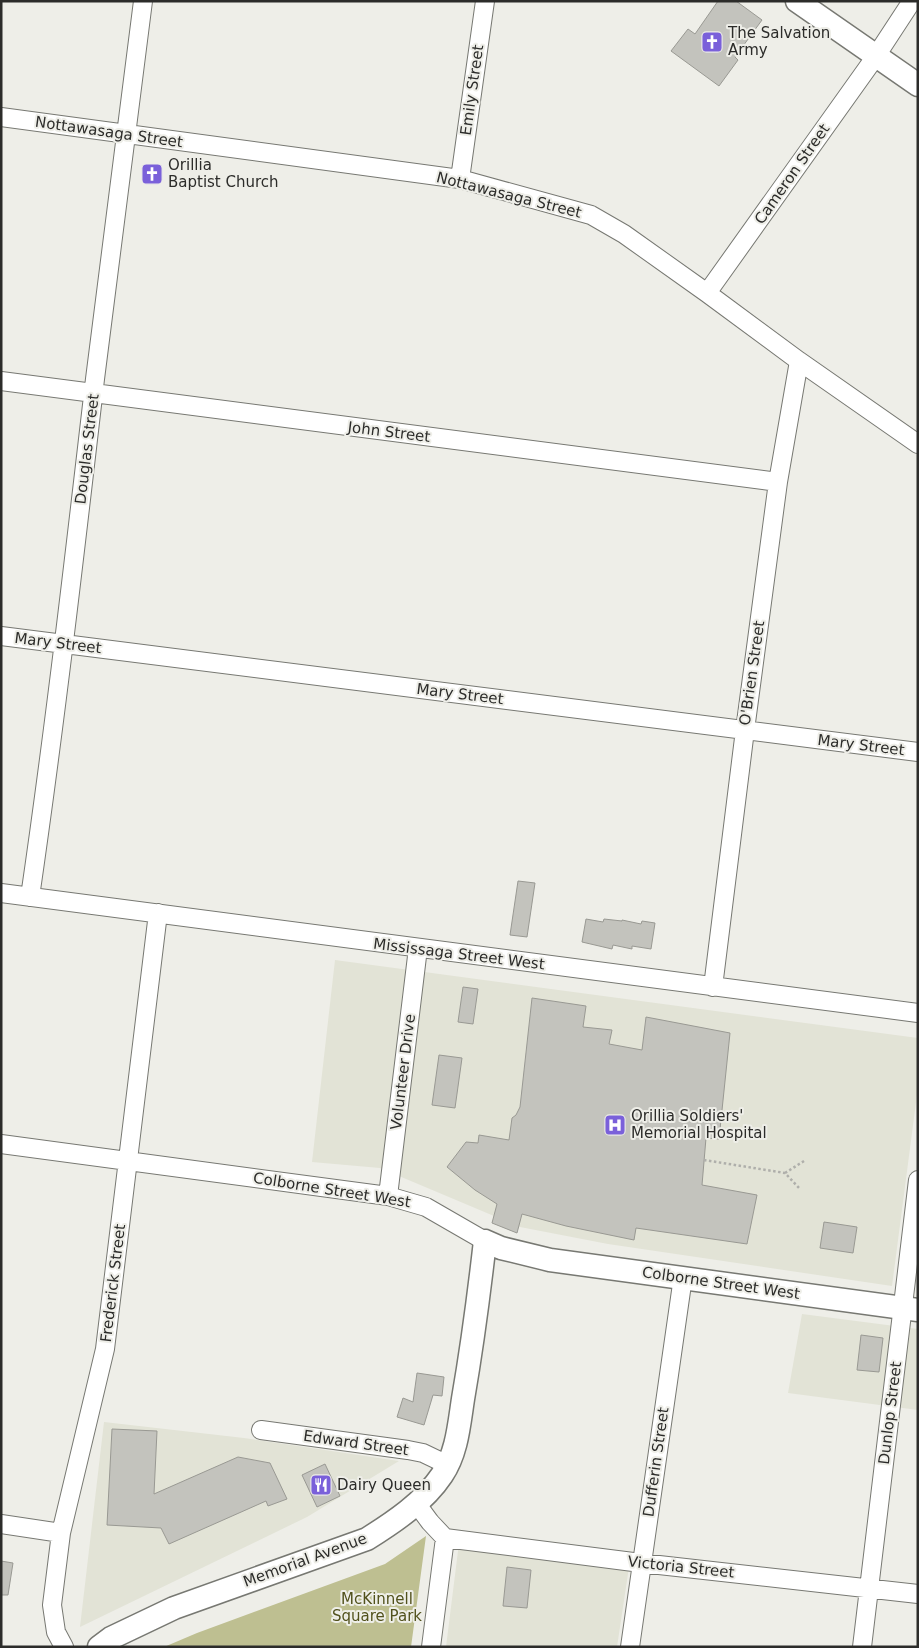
<svg xmlns="http://www.w3.org/2000/svg" width="919" height="1648" viewBox="0 0 919 1648" font-family="'DejaVu Sans',sans-serif">
	<style>
		.built { fill: #e2e3d6 }
		.green { fill: #bebf91 }
		.building { fill: #c3c3bd; stroke: #999993 }
		.lines { fill: none; stroke-linecap: round; stroke-linejoin: round }
		.minor-casing { stroke: #777872; stroke-width: 20 }
		.major-casing { stroke: #777872; stroke-width: 25 }
		.path { stroke: #afafab; stroke-width: 2.5; stroke-dasharray: 2.5 2.5; stroke-linecap: butt }
		.minor { stroke: #fff; stroke-width: 18 }
		.major { stroke: #fff; stroke-width: 22 }
		.labels { text-anchor: middle; stroke-width: 4; stroke-linejoin: round; paint-order: stroke }
		.poi-label { font-size: 15px; fill: #2c2c2a; stroke: #eeeee8; text-anchor: start }
		.street-label { font-size: 15px; fill: #2c2c2a; stroke: #eeeee8 }
		.park-label { font-size: 15px; fill: #51511c; stroke: #eeeee8 }
	</style>
	<rect width="100%" height="100%" fill="#eeeee8"/>
	<path class="built" d="M335 960 918 1038V1087L892 1286 608 1244 520 1227 380 1168 312 1162Z
		M802 1314 918 1329V1410L788 1393Z
		M104 1422 244 1438 399 1461 307 1517 80 1627Z
		M459 1543 629 1567 617 1647H446Z"/>
	<path class="green" d="M426 1536 411 1647H164L197 1633 385 1564Z"/>
	<path class="building" d="M718 1H736L762 20 735 57 738 60 719 86 671 51 688 29 695 34Z
		M518 881 535 883 527 937 510 935Z
		M586 919 603 922 604 919 622 921V920L641 924 642 921 655 923 651 949 632 946V949L613 945 612 949 582 942Z
		M463 987 478 989 473 1024 458 1022Z
		M532 998 586 1006 583 1027 612 1030 609 1044 642 1050 646 1017 730 1033 719 1139 706 1138 702 1185 757 1195 747 1244 636 1228 634 1240 566 1226 522 1214 517 1233 492 1223 497 1204 475 1190 447 1167 466 1142 478 1143 479 1135 509 1140 512 1118 516 1115 520 1107Z
		M439 1055 462 1058 455 1108 432 1105Z
		M824 1222 857 1227 853 1253 820 1248Z
		M861 1335 883 1338 879 1372 857 1370Z
		M417 1373 444 1377 442 1396 433 1395 424 1425 397 1417 403 1398 413 1402Z
		M112 1429 157 1431 154 1494 238 1457 270 1463 287 1499 268 1506 266 1501 169 1544 161 1528 107 1525Z
		M325 1464 340 1496 317 1507 302 1475Z
		M1 1561 13 1563 8 1595H1Z
		M507 1567 531 1570 527 1608 503 1606Z"/>
	<g class="lines">
		<g class="minor-casing">
			<path id="minor" d="M1 117 460 179 591 215 624 234 707 293 799 361 918 444
				M460 179 485 1
				M707 293 876 56 912 1
				M1 381 778 482
				M1 636 918 752
				M1 893 918 1013
				M30 897C55 725 75 552 95 379 110 253 126 127 143 1
				M713 987 745 730 778 482 799 361
				M1 1144 388 1196 426 1207 485 1241
				M388 1196 418 948
				M261 1430 408 1450 423 1453 448 1465
				M416 1503 430 1522 445 1538
				M1 1524 61 1533
				M445 1538 641 1563 918 1594
				M64 1647 56 1632 52 1605 61 1533 105 1349 158 913
				M431 1647 445 1538
				M630 1647 683 1277
				M862 1647 918 1180"/>
		</g>
		<g class="major-casing">
			<path id="major" d="M797 1 918 85
				M99 1647 111 1638 174 1608 367 1539C394 1522 424 1502 442 1475 457 1453 459 1425 463 1399 472 1347 479 1294 485 1241L501 1248 550 1260 918 1310"/>
		</g>
		<path class="path" d="M704 1160 785 1173 799 1188
			M785 1173 804 1161"/>
		<use href="#minor" class="minor"/>
		<use href="#major" class="major"/>
	</g>
	<defs>
		<g id="church-square" transform="scale(1.125)"><rect x="-9" y="-9" width="18" height="18" rx="4" fill="#7a60da" stroke="#eeeee8"/><path d="M-1.2-6h2.4v3.5h3.3v2.4h-3.3V6h-2.4V-.1h-3.3v-2.4h3.3Z" fill="#fff"/></g>
		<g id="hospital-square" transform="scale(1.125)"><rect x="-9" y="-9" width="18" height="18" rx="4" fill="#7a60da" stroke="#eeeee8"/><path d="M-5-5h3v3.5h4V-5h3V5h-3V1.5h-4V5h-3Z" fill="#fff"/></g>
		<g id="restaurant-square" transform="scale(1.125)"><rect x="-9" y="-9" width="18" height="18" rx="4" fill="#7a60da" stroke="#eeeee8"/><path d="M-5-6h1v4h1v-4h1v4h1v-4h1v5L-1.5 .5V6h-2V.5L-5-1ZM5-6V6H3V1.5H1.5Q1.5-4 5-6Z" fill="#fff"/></g>
	</defs>
	<g fill-rule="evenodd">
		<use href="#church-square" x="712" y="42"/>
		<use href="#church-square" x="152" y="174"/>
		<use href="#hospital-square" x="615" y="1125"/>
		<use href="#restaurant-square" x="321" y="1485"/>
	</g>
	<g class="labels">
		<g class="poi-label">
			<text x="728" y="38">The Salvation<tspan x="728" dy="17">Army</tspan></text>
			<text x="168" y="170">Orillia<tspan x="168" dy="17">Baptist Church</tspan></text>
			<text x="631" y="1121">Orillia Soldiers'<tspan x="631" dy="17">Memorial Hospital</tspan></text>
			<text x="337" y="1490">Dairy Queen</text>
		</g>
		<g class="street-label">
			<text transform="translate(472 90) rotate(-82)" y="5">Emily Street</text>
			<text transform="translate(109 132) rotate(8)" y="5">Nottawasaga Street</text>
			<text transform="translate(792 174) rotate(-55)" y="5">Cameron Street</text>
			<text transform="translate(509 195) rotate(14)" y="5">Nottawasaga Street</text>
			<text transform="translate(389 432) rotate(7)" y="5">John Street</text>
			<text transform="translate(87 449) rotate(-83)" y="5">Douglas Street</text>
			<text transform="translate(58 643) rotate(7)" y="5">Mary Street</text>
			<text transform="translate(752 673) rotate(-82)" y="5">O'Brien Street</text>
			<text transform="translate(460 694) rotate(7)" y="5">Mary Street</text>
			<text transform="translate(861 745) rotate(7)" y="5">Mary Street</text>
			<text transform="translate(459 954) rotate(7)" y="5">Mississaga Street West</text>
			<text transform="translate(403 1072) rotate(-83)" y="5">Volunteer Drive</text>
			<text transform="translate(332 1190) rotate(9)" y="5">Colborne Street West</text>
			<text transform="translate(113 1283) rotate(-83)" y="5">Frederick Street</text>
			<text transform="translate(721 1283) rotate(8)" y="5">Colborne Street West</text>
			<text transform="translate(890 1413) rotate(-83)" y="5">Dunlop Street</text>
			<text transform="translate(356 1443) rotate(8)" y="5">Edward Street</text>
			<text transform="translate(656 1462) rotate(-82)" y="5">Dufferin Street</text>
			<text transform="translate(305 1560) rotate(-20)" y="5">Memorial Avenue</text>
			<text transform="translate(681 1567) rotate(6)" y="5">Victoria Street</text>
		</g>
		<g class="park-label">
			<text x="377" y="1604">McKinnell<tspan x="377" dy="17">Square Park</tspan></text>
		</g>
	</g>
	<rect width="919" height="1648" fill="none" stroke="#2c2c2a" stroke-width="5"/>
</svg>
